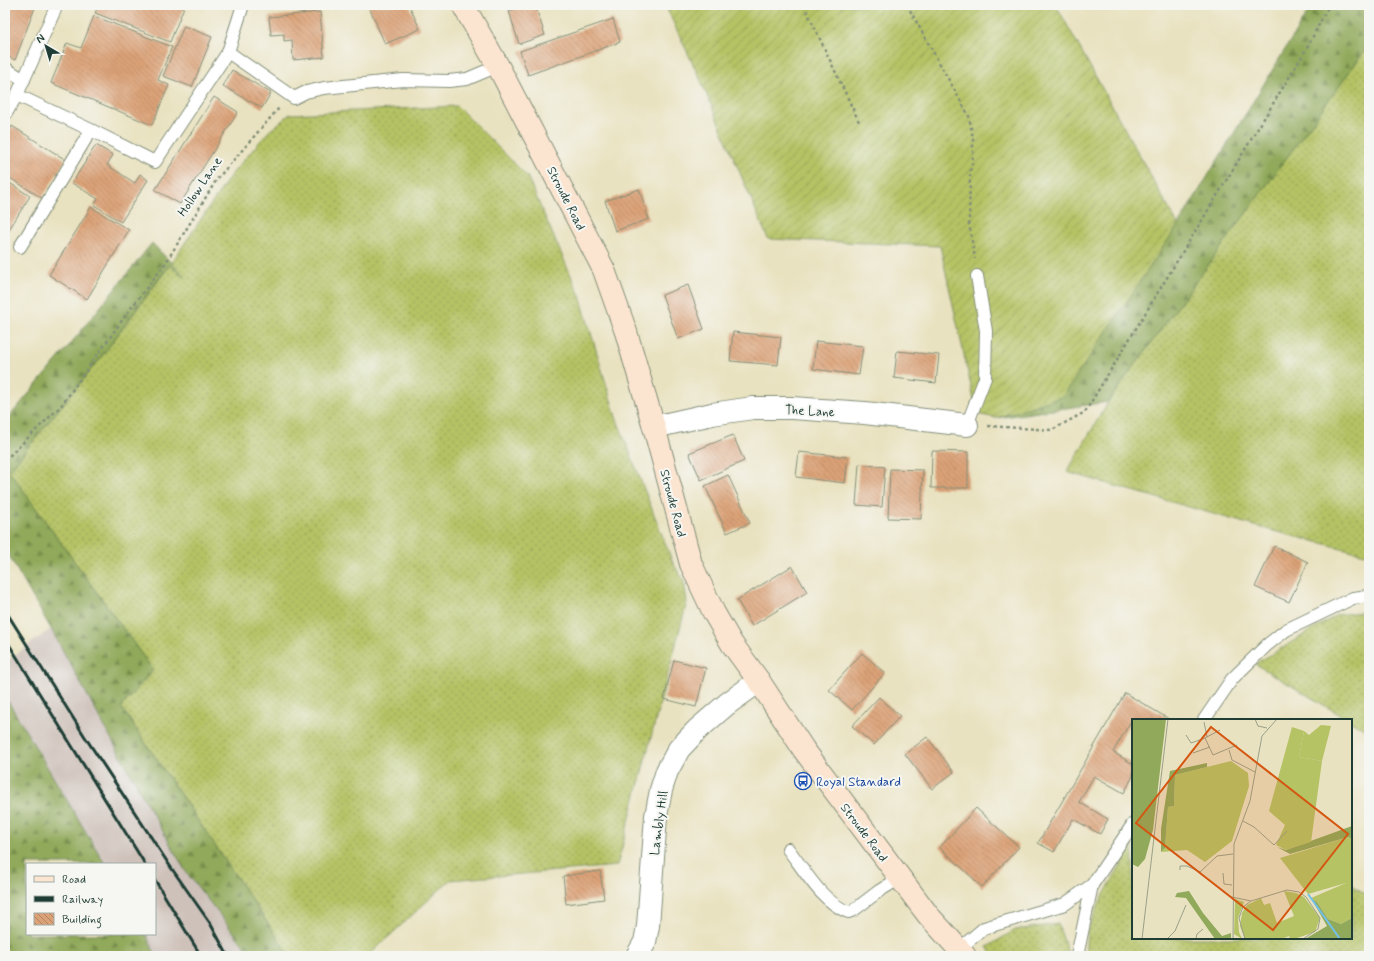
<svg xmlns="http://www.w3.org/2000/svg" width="1374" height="961" viewBox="0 0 1374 961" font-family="Mynerve,sans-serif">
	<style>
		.industrial { fill: #cec1ba }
		.grass { fill: url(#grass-dots); stroke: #6a804c }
		.forest { fill: url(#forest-firs); stroke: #587347 }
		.garden { fill: url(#garden-furrows); stroke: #6a804c }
		.building { fill: url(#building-back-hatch) }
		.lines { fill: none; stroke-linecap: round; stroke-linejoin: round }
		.lane-casing { stroke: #84907a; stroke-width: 14 }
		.street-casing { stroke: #84907a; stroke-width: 24 }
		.secondary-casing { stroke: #84907a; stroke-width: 24 }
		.path { stroke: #84907a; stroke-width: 2.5; stroke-dasharray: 3 3; stroke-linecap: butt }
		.lane { stroke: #fff; stroke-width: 12 }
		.street { stroke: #fff; stroke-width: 22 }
		.secondary { stroke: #fce5d0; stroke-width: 22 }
		.rail { stroke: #1f3d34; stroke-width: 3 }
		.labels { text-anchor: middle; stroke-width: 4; stroke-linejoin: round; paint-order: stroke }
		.street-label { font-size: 13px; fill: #1f3d34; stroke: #f6f6f2 }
		.transit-label { font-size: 13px; fill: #164399; stroke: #f6f6f2; text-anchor: start }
		.inset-river { fill: none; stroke: #72c0ec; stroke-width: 2 }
		.inset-road { fill: none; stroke: #98a088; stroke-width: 1 }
		.view { fill: #d45610; fill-opacity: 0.15; stroke: #d45610; stroke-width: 2 }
		.inset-edge { fill: none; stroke: #1f3d34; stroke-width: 2 }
	</style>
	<defs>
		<pattern id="grass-dots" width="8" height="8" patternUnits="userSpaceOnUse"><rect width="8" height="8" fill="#b5c365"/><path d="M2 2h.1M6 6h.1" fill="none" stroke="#93a054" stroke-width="1.8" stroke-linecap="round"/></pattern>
		<pattern id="forest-firs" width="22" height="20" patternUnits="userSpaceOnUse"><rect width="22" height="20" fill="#90a95a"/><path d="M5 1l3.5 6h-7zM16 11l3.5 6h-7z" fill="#758b4b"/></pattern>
		<pattern id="garden-furrows" width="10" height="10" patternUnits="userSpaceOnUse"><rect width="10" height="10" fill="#b5c365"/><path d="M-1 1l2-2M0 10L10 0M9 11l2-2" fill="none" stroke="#93a054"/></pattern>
		<pattern id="building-back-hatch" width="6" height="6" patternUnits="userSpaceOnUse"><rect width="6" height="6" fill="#dca277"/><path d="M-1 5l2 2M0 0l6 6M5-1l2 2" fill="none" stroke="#b28562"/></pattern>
	</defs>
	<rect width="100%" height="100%" fill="#f6f6f2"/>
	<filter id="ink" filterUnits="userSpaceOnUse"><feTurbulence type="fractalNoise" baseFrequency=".025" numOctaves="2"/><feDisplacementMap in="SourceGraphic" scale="8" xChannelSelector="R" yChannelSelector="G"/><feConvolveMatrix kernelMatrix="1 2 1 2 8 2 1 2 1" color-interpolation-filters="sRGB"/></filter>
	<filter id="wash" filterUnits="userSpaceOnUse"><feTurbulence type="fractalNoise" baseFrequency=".012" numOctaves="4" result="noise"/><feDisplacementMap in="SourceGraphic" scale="16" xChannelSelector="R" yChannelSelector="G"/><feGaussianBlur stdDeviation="0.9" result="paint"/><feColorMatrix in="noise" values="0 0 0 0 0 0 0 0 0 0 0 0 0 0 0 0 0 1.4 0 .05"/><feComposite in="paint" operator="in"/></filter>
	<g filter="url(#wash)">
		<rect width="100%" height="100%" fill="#e9e2c0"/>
		<path class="industrial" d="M51 629 142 795 186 872 252 956H156L146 934H155V864H105L5 696V662Z"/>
		<path class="grass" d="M1369 45V555L1262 528 1067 472 1108 402Z
			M457 106 527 176 580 296 616 417 673 563 684 581 687 602 617 866 450 880 368 956H290L121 707 153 670 9 471 102 356 170 265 231 175 268 132 290 114Z
			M1369 611V732L1351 721V720H1349L1255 664 1337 615Z
			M1133 843V938H1351V885L1366 894 1369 890V956H1085L1087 931 1098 905Z
			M1058 924 1069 956H993L987 947 1015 930Z"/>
		<path class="forest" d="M1312 5H1369V45L1108 402 996 418 1063 396 1178 225Z
			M152 243 186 278 169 265 102 356 9 471 153 670 121 707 290 956H252L186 872 142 795 51 629 5 549V422L68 347Z
			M5 696 105 864H27V934H146L156 956H5Z"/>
		<path class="garden" d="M665 5H1056L1178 225 1063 396 996 418 977 414 940 246 768 239 701 81Z"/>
		<g id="blocks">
			<path class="building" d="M5 5H36L15 60 5 55Z
				M99 5H179L184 7 170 42 95 13Z
				M368 5H409L420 29 385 44Z
				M528 5H535L545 35 519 44 509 11Z
				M320 12 324 57 293 60 292 40 284 41V34L271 35 269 17Z
				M94 16 172 47 158 80 169 85 152 125 51 83 67 43 81 48Z
				M613 19 620 42 528 75 520 51Z
				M184 26 212 37 192 87 163 76Z
				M232 70 271 93 262 108 223 86Z
				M5 78 11 82 5 92Z
				M214 97 238 112 180 204 155 190Z
				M12 126 66 160 42 198 5 175V138Z
				M96 145 113 155 107 165 135 183 140 174 148 180 121 222 94 205 98 199 72 183Z
				M5 180 30 196 5 236Z
				M639 189 649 219 615 231 605 201Z
				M91 207 129 230 87 299 49 275Z
				M5 248 9 250 5 256Z
				M688 285 704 329 678 339 662 295Z
				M733 332 781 337 778 365 730 361Z
				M816 341 863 346 859 375 813 369Z
				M897 351 939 355 936 383 894 378Z
				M733 435 744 461 701 480 689 453Z
				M932 451 968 452V488H931Z
				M799 452 848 457 845 483 796 477Z
				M859 464 885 467 882 507 856 505Z
				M890 469 923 470 921 519 888 518Z
				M728 475 750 523 727 533 705 486Z
				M1274 546 1308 562 1289 602 1255 587Z
				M792 566 807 592 752 626 737 600Z
				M862 653 885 673 852 710 829 690Z
				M674 660 706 668 696 707 664 699Z
				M1125 693 1169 719 1168 720H1133V722L1131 721 1113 752 1133 764V776L1124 793 1094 776 1079 802 1108 819 1100 834 1073 819 1054 852 1038 843Z
				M879 697 900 716 874 745 852 726Z
				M927 737 954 772 932 789 905 754Z
				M976 808 1019 847 982 887 940 847Z
				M600 871 604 899 566 904 563 876Z"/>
		</g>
	</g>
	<g filter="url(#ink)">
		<use href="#blocks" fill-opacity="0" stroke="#84907a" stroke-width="1"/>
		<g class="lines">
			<g class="lane-casing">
				<path id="lane" d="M228 52 294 98 306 92 324 88 403 80 449 81 467 79 498 66
					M5 68 24 80
					M17 95 57 5
					M5 115 17 95 91 130 155 162 228 52 243 5
					M20 247 91 130
					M967 425 985 378 986 331 977 276
					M1204 720 1232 679 1267 645 1286 630 1353 598 1369 596
					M788 849C805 871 822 902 848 912L854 910 879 891 900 878
					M959 949 984 928 1065 904 1092 885 1133 824
					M1077 956 1092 885"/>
			</g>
			<g class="street-casing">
				<path id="street" d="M654 427 712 414 753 408H792L865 413 967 425
					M637 956 645 942 648 926 656 816 661 790 667 771 679 749 697 730 727 704 759 681"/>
			</g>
			<g class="secondary-casing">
				<path id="secondary" d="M463 5 498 66 604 270 626 332 654 427 691 564 714 613 732 644 759 681 804 750 928 915 965 956"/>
			</g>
			<path class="path" d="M804 5 860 124
				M907 5 969 116 973 139V156L970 174 969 224 975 259
				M988 426 1052 430 1085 412 1307 48 1327 9 1331 5
				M5 460 61 406 128 312 165 264 217 179 279 108"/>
			<use href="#lane" class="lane"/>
			<use href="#street" class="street"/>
			<use href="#secondary" class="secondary"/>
			<path class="rail" d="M5 610 87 740 172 869 210 923 228 956
				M5 638 145 864
				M155 880 201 956"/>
		</g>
	</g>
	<defs>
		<g id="bus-ring" transform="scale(0.9)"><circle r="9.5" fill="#f6f6f2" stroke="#1a4fb4" stroke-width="1.5"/><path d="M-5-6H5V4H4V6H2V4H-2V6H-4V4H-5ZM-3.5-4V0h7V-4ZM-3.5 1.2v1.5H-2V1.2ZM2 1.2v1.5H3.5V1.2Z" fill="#1a4fb4"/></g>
	</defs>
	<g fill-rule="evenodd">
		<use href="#bus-ring" x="803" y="781"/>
	</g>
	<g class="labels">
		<g class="street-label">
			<text transform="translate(199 186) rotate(-56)" y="5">Hollow Lane</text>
			<text transform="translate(567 198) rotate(63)" y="5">Stroude Road</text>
			<text transform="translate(810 410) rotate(3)" y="5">The Lane</text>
			<text transform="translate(674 503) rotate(75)" y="5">Stroude Road</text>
			<text transform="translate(658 823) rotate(-82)" y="5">Lambly Hill</text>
			<text transform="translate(865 832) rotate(53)" y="5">Stroude Road</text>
		</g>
		<g class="transit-label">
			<text x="816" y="786">Royal Standard</text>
		</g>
	</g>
	<g transform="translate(1132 719)">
		<rect width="220" height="220" fill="#e9e2c0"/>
		<path d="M99 42 116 54 117 67 100 122 73 143 55 131 29 133 33 129 36 88 42 87 43 56ZM216 118 220 120V199L209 205 196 200 185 183 179 179 214 164 176 175 148 139ZM152 172 164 174 172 178 188 199 183 213 162 220H158L157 217 150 220H113L108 207 110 194 115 186 129 179 132 186 138 184 145 204 162 197ZM103 180 112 183 106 199 107 213 110 220 102 215Z" fill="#b5c365"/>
		<path d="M0 0H34L21 111 13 140 6 148 0 145ZM75 44V50V48L43 56 42 87 36 88 33 129 29 133V110L38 52ZM220 107V120L216 118 158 135 145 128 154 131ZM57 172 71 194 90 217 99 214V220H83L54 179 43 178 45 174ZM179 179 185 183 196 200 209 205 220 199V220H173L195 207Z" fill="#90a95a"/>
		<path d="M189 6 199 7 190 42 167 38 172 12 177 16Z" fill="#b5c365"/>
		<path d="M160 8 172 12 167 38 190 42 179 123 154 131 144 126 153 106 137 92Z" fill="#b5c365"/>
		<path class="inset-river" d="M176 175 208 220"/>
		<path class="inset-road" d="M123 0 126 7 135 9M72 3 75 18M54 16 59 24 73 19 81 36 105 26M73 19 88 11M97 31 100 41 123 53M61 34 78 28M111 102 122 108 142 126 155 112M48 151V147H55L68 153 85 137 101 135M91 154 92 165 100 166M100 178 119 182M10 220 36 0M35 220 43 212 54 186M64 220 65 215 71 210M101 220 102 125 118 82 130 17 145 0M113 220 107 199 111 188 119 182 155 171 167 173 174 178 188 199 186 210 171 220"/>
		<path class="view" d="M79 8 216 115 141 211 4 104Z"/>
		<rect width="220" height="220" class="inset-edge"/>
	</g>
	<rect width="1374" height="961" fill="none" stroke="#f6f6f2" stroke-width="20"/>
	<rect x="26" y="863" width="130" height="72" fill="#f6f6f2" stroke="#a0aca6"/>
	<rect x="34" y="876" width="20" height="6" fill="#fce5d0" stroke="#a0aca6"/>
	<text x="62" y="883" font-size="12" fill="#1f3d34">Road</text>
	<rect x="34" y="896" width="20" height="6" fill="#1f3d34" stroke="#a0aca6"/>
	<text x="62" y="903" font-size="12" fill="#1f3d34">Railway</text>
	<rect x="34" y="913" width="20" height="12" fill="url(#building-back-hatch)" stroke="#a0aca6"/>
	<text x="62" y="923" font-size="12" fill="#1f3d34">Building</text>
	<g transform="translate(46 46) rotate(322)" stroke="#f6f6f2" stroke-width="3" paint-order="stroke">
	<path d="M0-3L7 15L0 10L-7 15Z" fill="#1f3d34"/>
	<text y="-6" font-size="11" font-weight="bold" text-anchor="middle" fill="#1f3d34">N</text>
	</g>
</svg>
